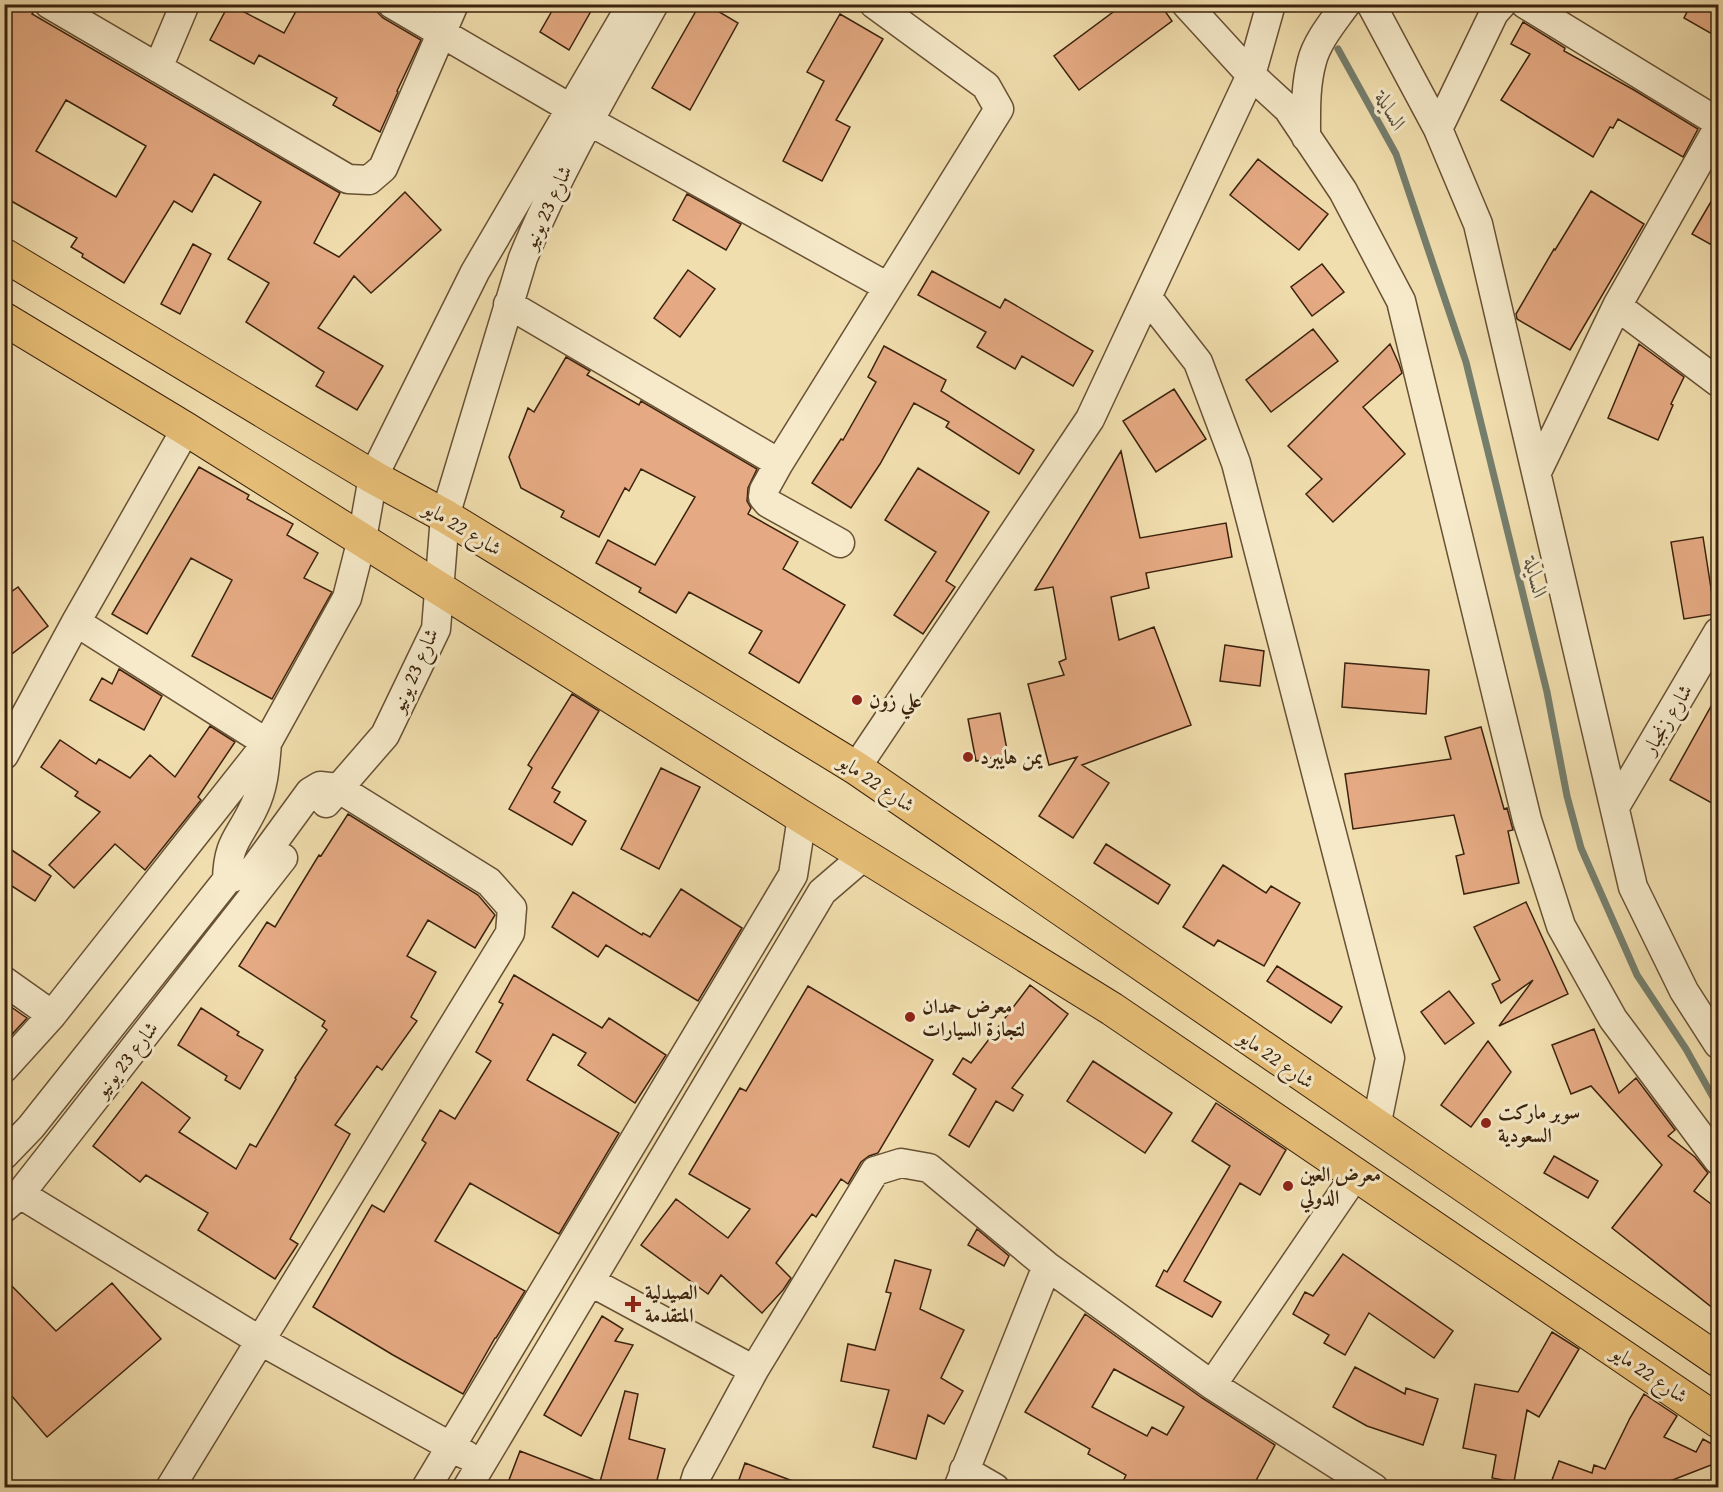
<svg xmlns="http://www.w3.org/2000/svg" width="1723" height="1492" viewBox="0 0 1723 1492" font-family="'Gentium Book Plus',Amiri,serif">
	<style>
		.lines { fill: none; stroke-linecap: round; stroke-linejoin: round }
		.stream { stroke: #757e6d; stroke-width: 7 }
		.building { fill: #e5aa83; stroke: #3b220d; stroke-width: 1.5; fill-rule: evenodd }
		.minor-casing { stroke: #685135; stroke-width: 31 }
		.major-casing { stroke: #3b220d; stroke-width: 35 }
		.minor { stroke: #f6eaca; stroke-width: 28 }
		.major { stroke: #e8bf77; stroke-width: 33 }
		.poi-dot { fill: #8f2418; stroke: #f6eaca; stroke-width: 2 }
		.labels { text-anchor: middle; stroke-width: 6; stroke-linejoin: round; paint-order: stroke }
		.street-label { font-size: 20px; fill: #3b220d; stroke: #f6eaca }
		.poi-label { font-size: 20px; font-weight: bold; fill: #3b220d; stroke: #f6eaca; text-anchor: start }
		.water-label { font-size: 21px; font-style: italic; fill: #58503d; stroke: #f6eaca }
	</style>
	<rect width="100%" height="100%" fill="#f1deae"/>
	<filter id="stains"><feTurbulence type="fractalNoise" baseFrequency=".00333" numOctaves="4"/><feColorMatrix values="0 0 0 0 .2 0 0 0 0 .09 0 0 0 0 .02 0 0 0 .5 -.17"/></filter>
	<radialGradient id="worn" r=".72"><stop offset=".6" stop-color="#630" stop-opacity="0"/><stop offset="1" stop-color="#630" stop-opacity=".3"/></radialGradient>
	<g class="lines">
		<path class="stream" d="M1338 49 1396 154 1466 362 1547 692 1567 796 1581 848 1637 975 1686 1049 1718 1106"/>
	</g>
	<path class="building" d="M4 4H23L34 11 32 14 340 193 314 243 339 257 405 192 441 230 371 293 354 276 318 328 383 366 357 410 316 386 324 372 246 322 269 283 228 259 261 202 214 174 192 212 174 201 124 283 82 257 83 254 71 247 77 238 4 197ZM66 100 146 146 116 197 36 151Z
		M229 4 284 33 300 4H376L377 12 383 18 421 40 397 91 398 92 380 132 333 105 337 98 259 55 254 64 210 40Z
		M556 4H595L569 50 540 32Z
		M700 4H706L738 23 690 110 652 88Z
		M1124 4H1160L1172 21 1079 90 1054 56Z
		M1691 4H1719V38L1684 18Z
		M840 14 883 39 836 120 850 127 822 181 783 161 824 81 807 72Z
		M1523 22 1565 48 1564 51 1634 90 1698 129 1683 157 1618 119 1613 128 1610 127 1593 157 1501 100 1530 54 1511 44Z
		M1258 159 1328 214 1299 250 1230 195Z
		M1719 188V249L1692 234Z
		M1591 191 1644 224 1570 350 1517 319 1516 314 1554 249 1555 250Z
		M687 194 741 224 726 250 673 220Z
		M193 244 211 254 180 314 161 304Z
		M1322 264 1344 292 1312 316 1291 287Z
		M688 270 715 289 680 337 654 318Z
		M932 271 1000 308 1005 299 1093 351 1073 386 1022 356 1015 369 977 347 986 332 918 295Z
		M1313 329 1338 361 1271 412 1246 380Z
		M1390 344 1399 364 1402 373 1363 407 1405 454 1333 522 1306 494 1322 479 1288 446Z
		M1639 344 1684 377 1671 404 1673 405 1658 440 1608 418Z
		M884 346 946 380 941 391 1034 450 1019 474 946 427 949 422 914 403 880 464 851 508 812 483 841 439 843 440 876 382 868 377Z
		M566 357 590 371 587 375 639 405 641 401 757 469 748 488 747 501 751 508 748 514 798 542 783 569 845 605 799 683 749 653 762 631 689 592 676 613 639 592 641 588 596 563 608 540 655 565 695 497 641 469 629 491 625 488 599 537 561 517 564 511 521 488 509 457 528 408 534 412Z
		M1174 389 1206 439 1156 472 1123 421Z
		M1121 451 1140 538 1226 523 1232 557 1146 573 1149 588 1111 597 1119 640 1154 627 1191 725 1082 765 1109 783 1073 838 1039 816 1077 757 1049 765 1028 684 1064 675 1059 662 1066 659 1053 587 1035 590Z
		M199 467 249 495 247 499 293 524 287 535 318 553 304 578 332 592 272 699 192 656 232 580 191 558 147 634 112 614Z
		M918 468 989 512 946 581 955 587 923 634 894 615 936 552 885 520Z
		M1703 537 1715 614 1684 619 1671 542Z
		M18 587 48 626 4 660V597Z
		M1225 645 1264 651 1260 686 1220 681Z
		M1345 663 1429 670 1426 714 1342 707Z
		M119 669 162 696 144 730 90 700 102 678 112 684Z
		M1719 692V807L1670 780Z
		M572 694 599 711 552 788 560 792 554 802 586 821 572 845 509 809 532 768 528 765Z
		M1000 713 1008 755 976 761 968 719Z
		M210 726 235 742 198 797 201 800 145 870 115 844 74 888 49 865 100 812 75 796 78 792 41 767 60 740 96 764 99 759 130 778 150 755 175 777Z
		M1481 727 1504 809 1507 808 1513 830 1508 831 1519 883 1464 894 1456 856 1464 854 1454 815 1353 829 1345 774 1451 759 1445 737Z
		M661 768 700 787 659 869 621 849Z
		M348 814 478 895 495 915 475 948 428 920 407 956 436 972 411 1017 417 1021 382 1070 377 1066 335 1125 350 1134 290 1239 298 1244 275 1279 198 1230 208 1213 146 1175 140 1182 93 1146 142 1082 190 1118 179 1132 236 1169 250 1144 256 1147 296 1079 295 1078 327 1030 322 1026 325 1021 239 966 267 922 275 927 319 855 321 856Z
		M1106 844 1170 885 1158 904 1094 863Z
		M4 845 51 876 35 901 4 881Z
		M1223 865 1266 893 1271 886 1300 903 1264 966 1218 940 1214 946 1183 927Z
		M681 889 742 928 698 1001 606 945 598 957 552 927 573 892 642 935 643 933 650 937Z
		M1526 902 1568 994 1499 1026 1533 980 1501 1003 1492 984 1500 980 1474 927Z
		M1277 966 1342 1007 1331 1023 1267 981Z
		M514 975 602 1028 609 1018 666 1055 635 1103 578 1065 586 1053 553 1034 527 1080 619 1133 559 1234 470 1183 435 1241 525 1291 496 1338H495L463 1394 393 1355 313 1307 372 1205 384 1212 426 1143 422 1140 440 1110 455 1119 491 1061 476 1052 503 1004 499 1002Z
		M1030 985 1068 1014 1012 1088 1023 1095 1013 1111 996 1101 969 1147 949 1135 976 1089 953 1074 963 1058 971 1063Z
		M808 986 933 1060 878 1153 869 1156 861 1162 848 1184 841 1179 816 1217 812 1214 776 1263 791 1278 783 1290 762 1313 721 1275 708 1294 641 1245 676 1199 728 1238 750 1209 689 1174 740 1088 746 1091Z
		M1449 991 1474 1023 1445 1044 1421 1012Z
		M4 1002 27 1018 4 1043Z
		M201 1008 239 1032 237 1035 263 1050 240 1089 225 1080 227 1076 178 1045Z
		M1594 1029 1619 1093 1636 1078 1675 1130 1668 1136 1695 1157 1708 1173 1694 1191 1719 1210V1313L1612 1228 1662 1165 1591 1086 1571 1094 1552 1045Z
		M1488 1041 1511 1072 1471 1127 1441 1105Z
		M1093 1061 1172 1113 1145 1153 1067 1101Z
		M1216 1103 1286 1150 1260 1195 1240 1183 1184 1281 1221 1302 1212 1317 1156 1286 1164 1270 1167 1272 1230 1166 1192 1141Z
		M1554 1156 1598 1181 1588 1198 1544 1173Z
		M977 1229 1009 1256 1004 1266 968 1245Z
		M1343 1254 1453 1331 1434 1358 1369 1313 1345 1355 1324 1343 1329 1335 1293 1314 1305 1292 1313 1296Z
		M895 1260 931 1270 920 1309 964 1330 941 1378 963 1391 944 1424 928 1415 916 1459 873 1447 889 1390 841 1381 848 1344 875 1350 891 1293 886 1292Z
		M4 1278 56 1331 112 1283 161 1339 47 1437 4 1387Z
		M1085 1314 1202 1398 1275 1445 1252 1488H1120L1126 1475 1088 1454 1090 1449 1025 1412ZM1114 1369 1184 1407 1167 1435 1152 1427 1147 1436 1092 1407Z
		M602 1316 623 1329 615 1341 633 1345 581 1436 544 1415Z
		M1552 1332 1579 1349 1539 1417 1527 1410 1514 1482 1492 1478 1496 1455 1463 1448 1475 1384 1518 1392Z
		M1355 1367 1405 1394 1406 1388 1438 1399 1423 1445 1367 1426 1333 1407Z
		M625 1391 638 1394 629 1439 665 1449 655 1488H506L520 1451 600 1482Z
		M1644 1394 1677 1416 1664 1437 1696 1452 1703 1439 1719 1448V1462L1652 1488H1549L1559 1461 1592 1473 1594 1465 1605 1469 1630 1418Z
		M745 1463 806 1486V1488H736Z"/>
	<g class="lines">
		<g class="minor-casing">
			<path id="minor" d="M49 4 348 179 369 180 383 168 454 4
				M392 4 570 108 589 121 888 287
				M1186 4 1251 75 1288 109 1343 191 1401 301 1527 820 1561 926 1613 1019 1718 1160
				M1371 4 1438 129 1478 224 1633 887 1684 991 1718 1044
				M1525 4 1718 122
				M158 68 185 4
				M1438 129 1494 13 1502 4
				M1306 137C1306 111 1305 86 1312 61 1317 41 1334 21 1346 4
				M1148 298 1198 362 1236 463 1390 1058 1376 1127
				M508 304 779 463
				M1617 306 1718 382
				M1537 472 1617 306 1718 128
				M840 543 768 503 763 497 764 490 779 463 999 109 986 86 874 4
				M76 622 267 743C265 766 264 787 254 807 239 839 228 841 227 880
				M4 755 76 622 186 429
				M856 768 1090 419 1251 75 1271 4
				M326 803 385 735 436 629 445 516 523 258C559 170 608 87 654 4
				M1615 807 1718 632
				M4 981 52 1015
				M4 1068 52 1015 267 743 347 598 362 539 373 477 475 272 632 4
				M4 1155 31 1127 227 880 253 870 310 792 320 786 338 788 489 882 512 908 510 933 170 1488
				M20 1194 259 1340 466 1455
				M4 1208 20 1194 283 858
				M591 1282 754 1370
				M1212 1385 1356 1174
				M964 1470 995 1488
				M426 1488 793 875 802 817
				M467 1488 822 892 865 855
				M693 1488 697 1475 754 1370 875 1171 901 1163 929 1168 1047 1266 1212 1385 1374 1488
				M958 1488 1047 1266"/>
		</g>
		<g class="major-casing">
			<path id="major" d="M4 255 373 477 445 516 856 768 1718 1360
				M4 319 186 429 802 817 1112 1009 1718 1421"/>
		</g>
		<use href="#minor" class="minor"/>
		<use href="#major" class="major"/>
	</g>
	<g class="poi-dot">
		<circle cx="857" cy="700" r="6"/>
		<circle cx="968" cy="757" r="6"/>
		<circle cx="910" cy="1017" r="6"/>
		<circle cx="1486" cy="1123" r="6"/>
		<circle cx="1288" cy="1186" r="6"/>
		<path d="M630 1295h6v6h6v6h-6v6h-6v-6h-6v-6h6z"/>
	</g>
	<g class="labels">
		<g class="street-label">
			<text transform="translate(547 207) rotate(-65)" y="7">شارع 23 يونيو</text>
			<text transform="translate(463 528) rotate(31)" y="7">شارع 22 مايو</text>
			<text transform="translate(414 670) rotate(-66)" y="7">شارع 23 يونيو</text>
			<text transform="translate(1667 719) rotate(-59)" y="7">شارع زنجبار</text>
			<text transform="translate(877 783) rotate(34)" y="7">شارع 22 مايو</text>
			<text transform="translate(126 1059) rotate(-52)" y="7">شارع 23 يونيو</text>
			<text transform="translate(1277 1059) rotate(35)" y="7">شارع 22 مايو</text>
			<text transform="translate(1650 1374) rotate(34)" y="7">شارع 22 مايو</text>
		</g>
		<g class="poi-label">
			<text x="869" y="707">علي زون</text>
			<text x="980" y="764">يمن هايبرد</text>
			<text x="922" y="1013">معرض حمدان<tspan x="922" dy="23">لتجارة السيارات</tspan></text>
			<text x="1498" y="1119">سوبر ماركت<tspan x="1498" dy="23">السعودية</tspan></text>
			<text x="1300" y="1181">معرض العين<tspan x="1300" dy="23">الدولي</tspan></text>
			<text x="645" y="1299">الصيدلية<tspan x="645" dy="23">المتقدمة</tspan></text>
		</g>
		<g class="water-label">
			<text transform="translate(1391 111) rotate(61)" y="7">السايلة</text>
			<text transform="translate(1536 578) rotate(76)" y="7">السايلة</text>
		</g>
	</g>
	<rect width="1723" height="1492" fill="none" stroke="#f1deae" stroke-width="24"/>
	<rect x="6" y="6" width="1711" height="1480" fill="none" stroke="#3b220d" stroke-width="3"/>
	<rect x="12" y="12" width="1699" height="1468" fill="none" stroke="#3b220d" stroke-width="1.5"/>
	<rect width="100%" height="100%" filter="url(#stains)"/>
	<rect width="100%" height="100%" fill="url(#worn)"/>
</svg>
